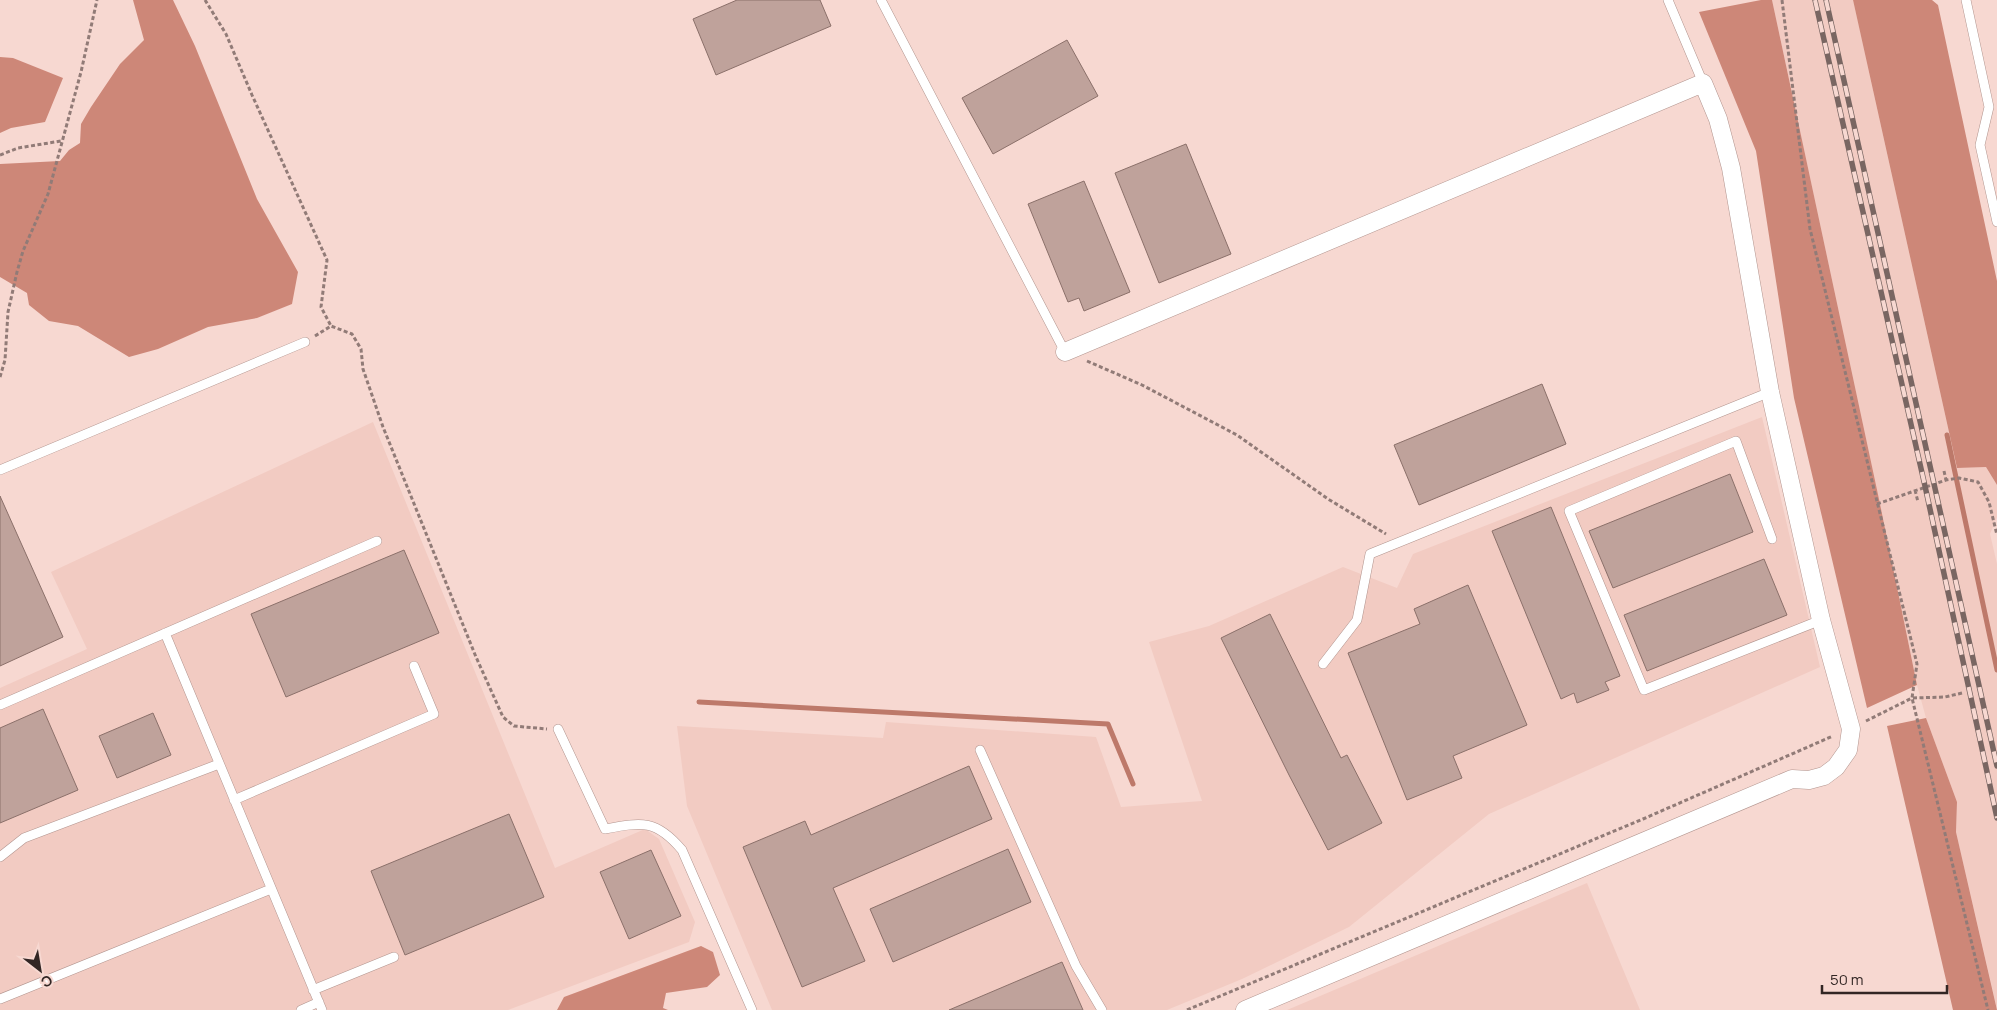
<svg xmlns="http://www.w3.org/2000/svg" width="1997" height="1010" viewBox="0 0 1997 1010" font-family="Manrope,sans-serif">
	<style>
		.built { fill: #f2cbc2 }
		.forest { fill: #cd8778 }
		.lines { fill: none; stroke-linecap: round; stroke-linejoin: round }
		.stream { stroke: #bd796a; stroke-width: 5 }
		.building { fill: #bfa29b; stroke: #8b706a }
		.lane-casing { stroke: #b2958f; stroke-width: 10 }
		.street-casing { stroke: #b2958f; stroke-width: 19 }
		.path { stroke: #917b77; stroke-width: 3; stroke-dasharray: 4 2.5; stroke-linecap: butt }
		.lane { stroke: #fff; stroke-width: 9 }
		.street { stroke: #fff; stroke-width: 18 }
		.rail-casing { stroke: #796662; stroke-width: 5.5 }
		.rail { stroke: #f7d8d1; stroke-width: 4; stroke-dasharray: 11; stroke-linecap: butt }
	</style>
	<rect width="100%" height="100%" fill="#f7d8d1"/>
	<path class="built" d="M1772 0H1853L1957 468 1986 467 1997 485V517L1990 534 1997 564V1009L1956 832 1957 802 1926 718 1917 685 1879 499Z
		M1762 417 1820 667 1489 814 1349 927 1242 979 1167 1010H772L687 806 677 726 883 738 886 722 1096 737 1121 807 1202 801 1149 642 1209 626 1343 567 1397 588 1413 554Z
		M373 422 555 868 645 829 659 839 695 922 689 942 508 1010H0V688L87 649 51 572Z
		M1587 883 1640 1010H1287Z"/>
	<path class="forest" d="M133 0H173L195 46 257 199 298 272 292 304 257 318 208 327 158 349 129 357 78 326 49 321 29 305 27 293 0 277V164L60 161 69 150 80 143 81 124 91 107 120 64 144 40Z
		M1761 0H1772L1879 499 1917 685 1867 708 1794 398 1756 151 1699 12Z
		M1853 0H1932L1938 5 1997 281V485L1986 467 1957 468Z
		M0 57 13 58 63 78 45 122 11 128 0 133Z
		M1926 718 1957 802 1956 832 1997 1010H1953L1887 726Z
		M701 946 713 952 720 975 707 987 666 993 663 1008 668 1010H557L564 997Z"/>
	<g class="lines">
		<path class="stream" d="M1947 435 1997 670
			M699 702 1108 724 1133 784"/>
	</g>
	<path class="building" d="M737 0H820L831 26 716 75 693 19Z
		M1067 40 1098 96 993 154 962 98Z
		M1186 144 1231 254 1159 283 1115 173Z
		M1084 181 1130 292 1084 311 1079 298 1068 302 1028 204Z
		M1542 384 1566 444 1419 505 1394 445Z
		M1730 474 1753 532 1613 588 1589 531Z
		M0 496 63 637 0 666Z
		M1551 507 1620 676 1605 682 1609 690 1577 703 1574 693 1561 699 1492 531Z
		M404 550 439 633 286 697 251 614Z
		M1764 559 1787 615 1647 671 1624 615Z
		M1468 585 1527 725 1453 756 1462 778 1407 800 1348 653 1420 624 1414 609Z
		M1270 614 1341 758 1347 755 1382 823 1328 850 1289 775 1221 638Z
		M43 709 78 790 0 823V728Z
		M153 713 171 755 117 778 99 736Z
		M969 766 992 819 833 888 865 961 802 987 743 847 805 821 811 835Z
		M509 814 544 897 405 955 371 871Z
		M1008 849 1031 902 893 962 870 909Z
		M651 850 681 916 629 939 600 872Z
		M1062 962 1083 1010H949Z"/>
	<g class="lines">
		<g class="lane-casing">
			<path id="lane" d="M881 0 1065 352
				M1668 0 1703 83
				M1966 0 1989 107 1980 145 1997 222
				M0 470 305 342
				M1772 539 1736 441 1569 511 1644 690 1821 620
				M165 633 322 1010
				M1323 664 1357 620 1370 554 1770 392
				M0 705 377 541
				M558 729 605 829C642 822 656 819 682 850L752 1010
				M980 750 1076 966 1102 1010
				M234 800 434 714 414 666
				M0 857 24 838 219 764
				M313 990 394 957
				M0 999 271 889
				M301 1010 319 1002"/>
		</g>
		<g class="street-casing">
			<path id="street" d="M1065 352 1703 83 1718 119 1731 168 1770 392 1821 620 1851 729 1848 750 1836 767 1824 776 1809 780 1792 779 1245 1010"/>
		</g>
		<path class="path" d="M205 0 226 34 252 95 327 260 321 307 331 326
			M1782 0 1810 229 1917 664 1912 698 1866 721
			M0 155 18 148 61 141
			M315 336 331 326 352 334 361 349 363 369 383 427 476 657 503 717 514 726 547 729
			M1087 361 1142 385 1237 435 1328 499 1386 534
			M0 377 5 360 8 312 17 272 23 251 48 194 81 72 97 0
			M1944 471 1946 480
			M1915 490 1918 502
			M1877 504 1946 480 1959 478 1978 482 1989 502 1997 535
			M1962 693 1945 697 1912 698 1988 1010
			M1187 1010 1643 819 1833 736"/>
		<use href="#lane" class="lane"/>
		<use href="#street" class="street"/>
		<g class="rail-casing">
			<path id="rail" d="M1815 0 1925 486 1997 818
				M1826 0 1997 766"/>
		</g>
		<use href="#rail" class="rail"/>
	</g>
	<g transform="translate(40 970) rotate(149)" stroke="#f7d8d1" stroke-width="4" paint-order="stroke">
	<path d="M0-4L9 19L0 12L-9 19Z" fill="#322624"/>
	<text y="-8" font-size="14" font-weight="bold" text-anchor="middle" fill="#322624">С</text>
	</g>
	<path d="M1822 985v8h125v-8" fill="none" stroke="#322624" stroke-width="2.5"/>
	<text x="1830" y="985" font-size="15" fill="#322624" stroke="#f7d8d1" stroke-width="4" paint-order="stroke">50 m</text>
</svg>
